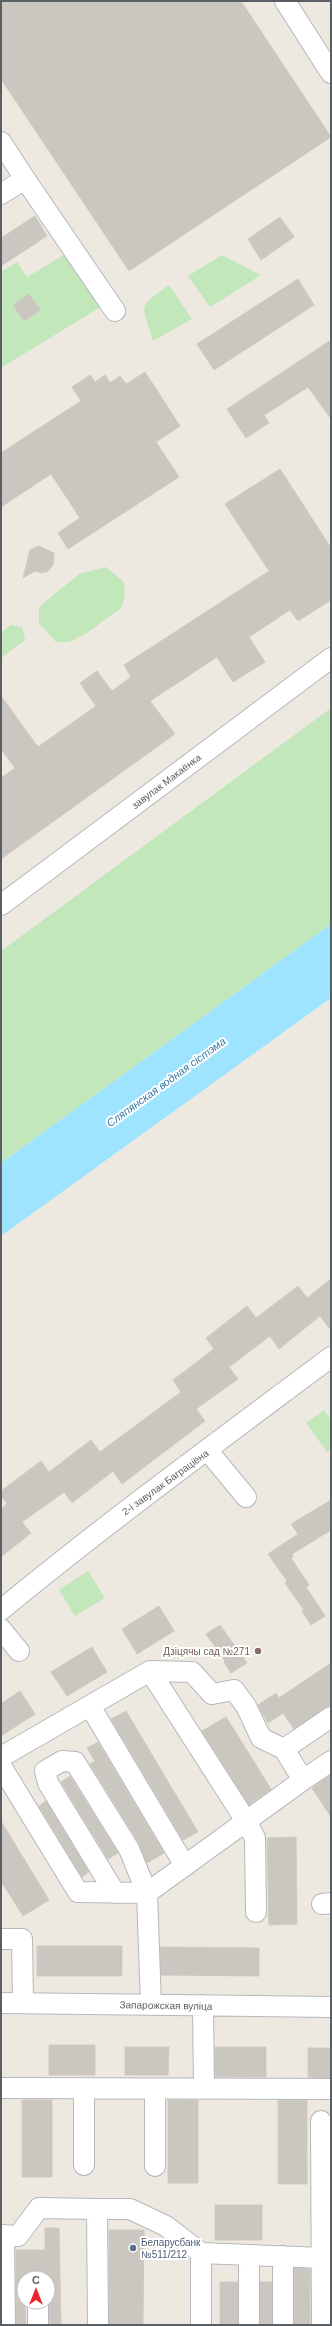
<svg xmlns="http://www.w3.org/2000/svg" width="332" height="2326" viewBox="0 0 332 2326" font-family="Helvetica,sans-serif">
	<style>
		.green { fill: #c2e7bb }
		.water { fill: #9fe4ff }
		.building { fill: #cac6c0; stroke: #d2c9bf }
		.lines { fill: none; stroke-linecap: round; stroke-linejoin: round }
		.minor-casing { stroke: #b4b8bc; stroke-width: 22 }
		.minor { stroke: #fff; stroke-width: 20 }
		.education-dot { fill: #8d6e63; stroke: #fff; stroke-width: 1.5 }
		.service-dot { fill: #5c6f8a; stroke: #fff; stroke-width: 1.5 }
		.labels { text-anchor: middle; stroke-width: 4; stroke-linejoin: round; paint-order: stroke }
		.street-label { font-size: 10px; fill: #595f63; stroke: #fff }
		.education-label { font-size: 10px; fill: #785e54; stroke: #fff; text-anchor: end }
		.service-label { font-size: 10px; fill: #4e5e75; stroke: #fff; text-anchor: start }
		.water-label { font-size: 11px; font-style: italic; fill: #337ba4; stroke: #fff }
	</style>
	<rect width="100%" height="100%" fill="#ede9e1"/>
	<path class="green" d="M74 249 107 303 1 368V272L17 262 27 277Z
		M222 255 261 275 210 307 188 276Z
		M169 285 192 319 153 341C142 304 136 308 169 285Z
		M106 567 124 582 125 596 121 608 87 633 69 642H56L39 623V607L79 574Z
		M11 625 22 627 25 640 1 658V633Z
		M331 708V924L1 1163V951Z
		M324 1410 331 1420V1449L327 1452 306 1423Z
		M88 1571 105 1598 75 1616 59 1590Z"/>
	<path class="water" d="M331 924V998L1 1236V1163Z"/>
	<path class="building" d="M1 1H241L331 137 129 271 1 79Z
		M35 216 47 236 1 266V238Z
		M280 217 294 237 261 260 248 239Z
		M298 279 314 305 214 370 197 344Z
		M29 294 40 310 24 321 13 305Z
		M331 340V419L308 387 264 415 269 423 246 438 227 409Z
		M145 372 180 426 156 442 179 477 68 549 58 533 80 518 51 474 1 507V453L81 401 72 387 90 375 95 382 105 375 110 383 120 376 126 384Z
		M280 469 331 548V600L298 621 290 610 249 637 265 662 233 682 217 657 150 701 175 734 1 859V778L15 768 1 749V696L38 747 96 706 80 683 97 671 112 691 131 677 124 665 269 571 225 504Z
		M39 546 54 553 53 565 48 571 42 573 35 571 23 578 30 550Z
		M331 1279V1330L320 1316 279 1349 270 1336 229 1367 238 1379 196 1409 205 1421 122 1484 113 1471 72 1503 64 1492 22 1522 31 1533 1 1557V1509L7 1504 1 1496V1491L41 1461 49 1472 91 1440 100 1452 181 1392 173 1380 214 1349 206 1338 247 1306 256 1318 298 1286 307 1298Z
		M331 1500V1530L292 1554 293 1557 291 1558 309 1585 306 1587 325 1616 311 1625 302 1611 304 1610 285 1583 287 1581 268 1554 298 1534 291 1524Z
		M159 1606 174 1631 137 1654 122 1629Z
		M220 1625 247 1663 231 1673 224 1662 225 1661 206 1634Z
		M92 1647 107 1672 67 1696 51 1672Z
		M331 1663V1704L294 1729 283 1713 268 1723 258 1705 276 1693 279 1698Z
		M20 1691 35 1714 1 1736V1704Z
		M126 1711 198 1832 183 1840 111 1719Z
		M226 1717 271 1789 249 1805 202 1731Z
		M98 1742 164 1853 147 1863 139 1843 90 1764 95 1761 87 1748Z
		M331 1775V1817L312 1788Z
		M70 1776 118 1853 108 1859 61 1782Z
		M46 1801 89 1872 82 1877 39 1806Z
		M1 1821 49 1900 23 1916 1 1881Z
		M296 1837 297 1924 269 1925 267 1838Z
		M37 1946H122V1976H37Z
		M160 1947 259 1948V1976L161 1975Z
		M49 2045H95V2075H49Z
		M125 2047H169L168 2075H125Z
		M215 2047H266V2077H215Z
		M308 2048H331V2078L308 2077Z
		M22 2100H52V2177H22Z
		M168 2100H198V2183H168Z
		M278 2100H307V2184H278Z
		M215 2205H262V2240H215Z
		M45 2228H59L61 2325H50L48 2278H24L26 2325H16V2250H45Z
		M109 2230H144L143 2325H109Z
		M294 2268 310 2269V2325H294Z
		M220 2282H238V2325H220Z
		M260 2282H272V2325H260Z"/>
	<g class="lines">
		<g class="minor-casing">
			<path id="minor" d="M285 1 331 73
				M1 142 25 179
				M1 194 25 179 115 311
				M1 905 331 658
				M208 1451 246 1497
				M1 1610C108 1522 220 1440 331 1357
				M1 1629 19 1651
				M90 1706 185 1866
				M284 1749 331 1717
				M1 1757 150 1671 246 1821 255 1838 256 1912
				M1 1766 78 1892 147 1893 303 1780 284 1749 261 1738 246 1706 234 1690 212 1694 192 1672 150 1671
				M303 1780 331 1761
				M115 1893 48 1783 45 1771 62 1761 75 1762 129 1849 147 1893 151 2005
				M322 1904 331 1903
				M1 1939H22L23 2003
				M1 2003 331 2007
				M203 2005 204 2089
				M1 2088 331 2089
				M84 2089V2165
				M155 2089V2166
				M321 2121 322 2325
				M97 2209H130L166 2226 201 2253
				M1 2235 18 2236 39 2208 97 2209 98 2325
				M4 2235 5 2325
				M283 2256V2325
				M38 2302V2325
				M201 2325V2253L322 2258
				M249 2325V2255"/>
		</g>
		<use href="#minor" class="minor"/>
	</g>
	<circle class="education-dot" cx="258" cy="1651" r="4"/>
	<circle class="service-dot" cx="133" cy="2248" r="4"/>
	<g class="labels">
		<g class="street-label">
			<text transform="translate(166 781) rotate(-37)" y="4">завулак Макаёнка</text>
			<text transform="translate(165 1482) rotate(-36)" y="4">2-і завулак Баграціёна</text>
			<text transform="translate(166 2005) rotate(1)" y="4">Запарожская вуліца</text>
		</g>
		<g class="education-label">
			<text x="250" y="1655">Дзіцячы сад №271</text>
		</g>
		<g class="service-label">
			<text x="141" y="2246">Беларусбанк<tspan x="141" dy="12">№511/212</tspan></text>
		</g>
		<g class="water-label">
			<text transform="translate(166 1082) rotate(-36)" y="4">Сляпянская водная сістэма</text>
		</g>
	</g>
	<rect width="332" height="2326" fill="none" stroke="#595f63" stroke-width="4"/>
	<g transform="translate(36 2290)"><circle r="19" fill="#ffffff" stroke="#bdbfc1"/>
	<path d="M0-3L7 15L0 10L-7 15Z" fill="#f32130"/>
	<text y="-6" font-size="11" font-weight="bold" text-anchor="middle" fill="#595f63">С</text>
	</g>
</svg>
